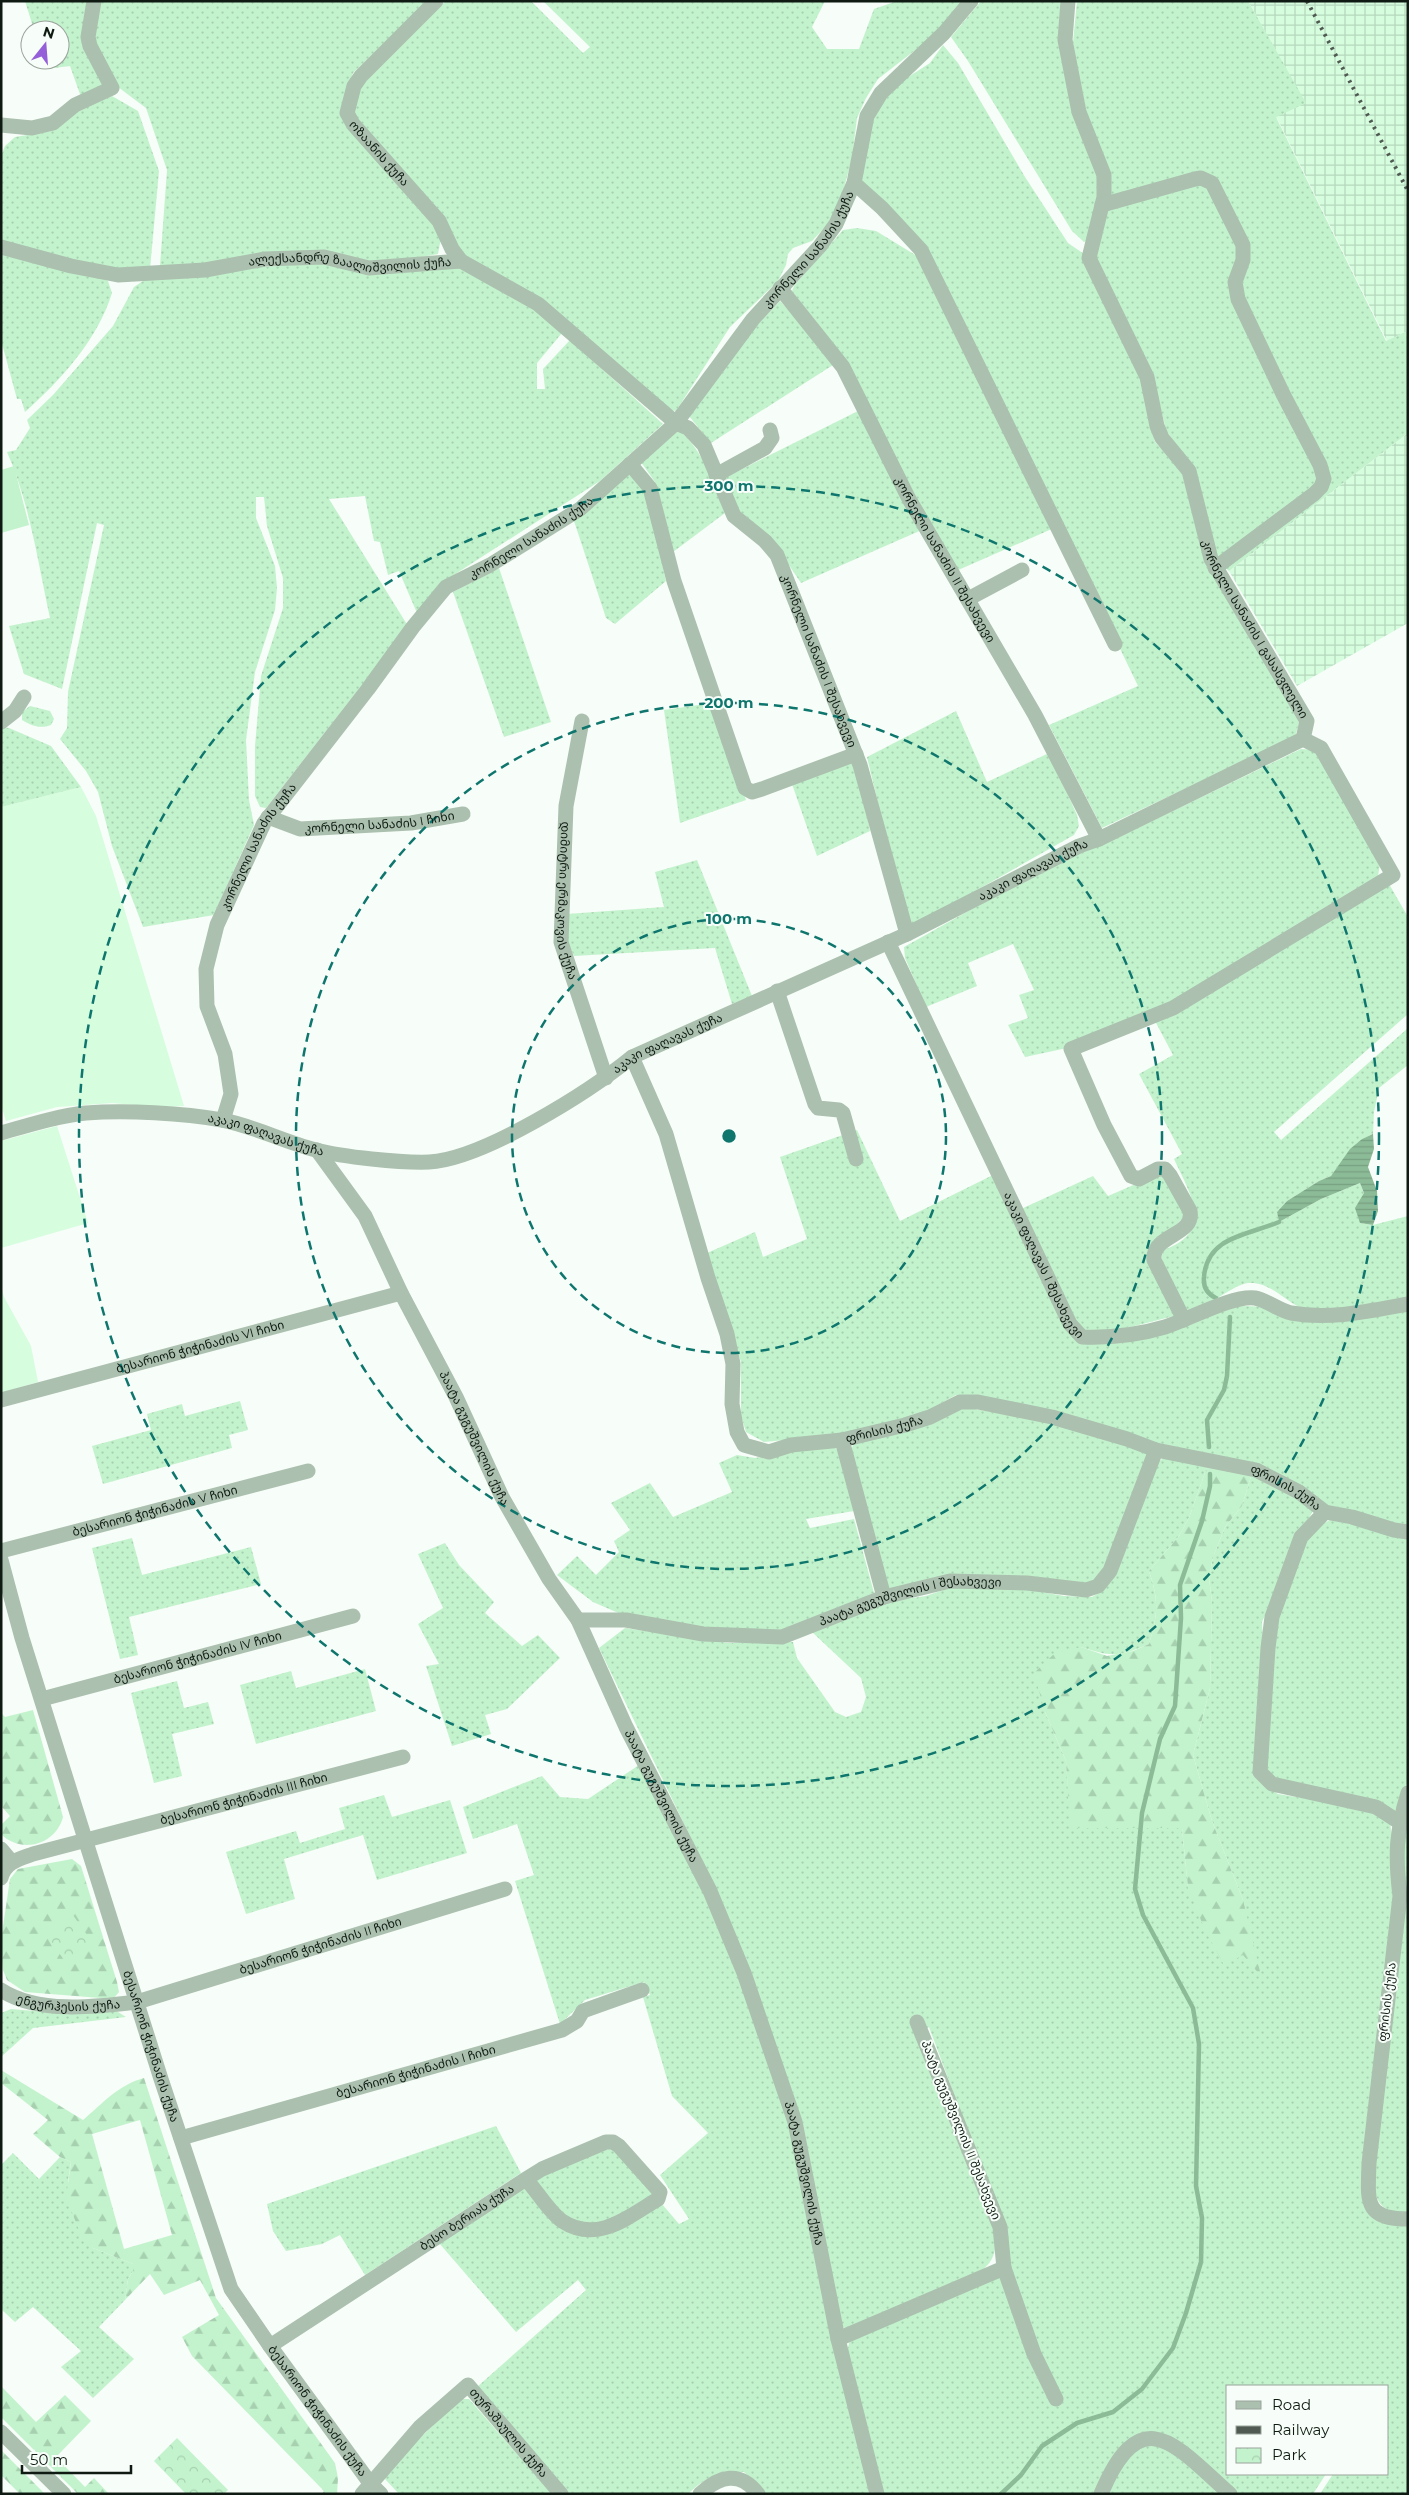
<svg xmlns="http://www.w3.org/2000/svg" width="1409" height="2495" viewBox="0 0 1409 2495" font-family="Montserrat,'Noto Sans Georgian',sans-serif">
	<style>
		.built { fill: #d5fdde }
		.industrial { fill: url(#industrial-grid) }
		.grass { fill: url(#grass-dots) }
		.forest { fill: url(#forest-firs); fill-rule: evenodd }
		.park { fill: url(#park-crowns) }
		.pitch { fill: #c3f3cd }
		.water { fill: url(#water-rules) }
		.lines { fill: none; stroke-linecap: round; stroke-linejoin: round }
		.stream { stroke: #8cbb97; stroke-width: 4.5 }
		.minor { stroke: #abc0af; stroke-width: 15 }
		.rail { stroke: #505a52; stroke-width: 4; stroke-dasharray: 2.5 5; stroke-linecap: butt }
		.ring { fill: none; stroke: #0f766e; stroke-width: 2.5; stroke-dasharray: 9 6 }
		.labels { text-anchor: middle; stroke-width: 4; stroke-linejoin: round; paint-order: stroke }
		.street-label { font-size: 12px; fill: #0f1b12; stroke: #f7fdf8 }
		.centre { fill: #0f766e; stroke: #f7fdf8; stroke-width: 2.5 }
		.ring-label { font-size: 15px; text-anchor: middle; font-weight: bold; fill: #0f766e; stroke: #f7fdf8; stroke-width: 4; stroke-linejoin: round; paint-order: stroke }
	</style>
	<defs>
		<pattern id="industrial-grid" width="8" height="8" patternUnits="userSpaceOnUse" patternTransform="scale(1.25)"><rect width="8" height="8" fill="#d5fdde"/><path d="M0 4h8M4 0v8" fill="none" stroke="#b6d8bd"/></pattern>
		<pattern id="grass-dots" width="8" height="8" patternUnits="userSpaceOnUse" patternTransform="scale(1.25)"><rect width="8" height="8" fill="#c3f3cd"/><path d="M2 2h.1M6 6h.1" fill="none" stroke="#a6d0af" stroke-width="1.8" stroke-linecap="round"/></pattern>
		<pattern id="forest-firs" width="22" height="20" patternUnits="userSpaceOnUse" patternTransform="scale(1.25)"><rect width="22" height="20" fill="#c3f3cd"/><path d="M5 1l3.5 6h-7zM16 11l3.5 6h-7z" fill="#a6d0af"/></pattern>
		<pattern id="park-crowns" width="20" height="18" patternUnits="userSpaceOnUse" patternTransform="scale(1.25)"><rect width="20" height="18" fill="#c3f3cd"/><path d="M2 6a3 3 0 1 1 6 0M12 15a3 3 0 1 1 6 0" fill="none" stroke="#a6d0af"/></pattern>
		<pattern id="water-rules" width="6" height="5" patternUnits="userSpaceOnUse" patternTransform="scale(1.25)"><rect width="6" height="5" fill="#8cbb97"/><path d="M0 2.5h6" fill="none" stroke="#78a081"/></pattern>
	</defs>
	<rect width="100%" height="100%" fill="#f7fdf8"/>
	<path class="built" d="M81 787 96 816 184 1106 158 1107 112 1103 57 1107 6 1121 1 1105V807Z
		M57 1126 88 1223 1 1248V1141Z
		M1 1286 4 1297 31 1346 38 1382 1 1393Z"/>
	<path class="industrial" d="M1248 1H1408V331L1387 341 1276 116 1305 103Z
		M1408 433V623L1297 686 1229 571Z"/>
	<path class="grass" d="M25 1H90L86 21 106 83 81 97 70 66 46 69 43 60H60V30H34Z
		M98 1H427L353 73 342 103 435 224 441 238 438 254 389 263 201 268 160 266 167 170 146 108 114 84 92 41Z
		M446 1H531L583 53 590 47 543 1H825L812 27 827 49H859L874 9 897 1H963L945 27 878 79 866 98 857 118 852 158 840 203 827 225 812 241 793 248 788 254 786 265 778 281 730 327 676 411 668 410 460 251 355 119 353 110 362 85 409 35Z
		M981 1H1065L1099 183 1090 240 1084 242 1072 231 968 61 951 37Z
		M1077 1H1248L1306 103 1276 117 1386 341 1408 331V433L1229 571 1216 560 1194 472 1166 430 1152 373 1095 258 1111 195 1087 115 1076 62 1073 42Z
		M943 45 958 63 1025 177 1068 243 1087 256 1142 379 1155 442 1183 470 1204 553 1300 720 1295 737 1102 828 1049 725 1138 686 943 281 858 179 872 123 882 103 902 81 930 63Z
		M112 96 138 111 159 171 150 269C98 271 51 256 1 241V156L5 146 15 137 51 131 71 113Z
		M857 228 876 231 917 256 1054 528 956 571 890 448 856 377 792 291 794 286 843 230Z
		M1 250 93 273 108 281 112 293C98 339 61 380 25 412L21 399H17L1 340Z
		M321 264 462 266 532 305 562 333 537 363V389H545L543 369 570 340 663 424 600 481 446 580 417 613 399 571 388 575 380 542 374 541 365 496 329 499 408 626 266 808 260 807 255 796V746L261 676 283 608V578L267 526 264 497H256V518L275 566 277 588 275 610 255 672 246 740 249 800 254 825 214 915 143 927 112 846 98 792 86 771 60 739 67 728 68 692 104 525 97 523 62 689 24 674 9 626 50 618C38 563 30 504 7 452L16 450 30 428 27 420 53 395 113 326 134 287 146 279 259 267Z
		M780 301 808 331 833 365 711 443 689 416 753 329Z
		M858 411 924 529 801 583 772 540 735 507 724 478Z
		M679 430C705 453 712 481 725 513L673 552 655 482 641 462Z
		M629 470 646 489 666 581 615 624 606 618 574 521Z
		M499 568 551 722 504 737 453 592Z
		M713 703 746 800 680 823 664 710Z
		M30 706 50 711 54 719 51 725C40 729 32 726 22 720V712Z
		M956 711 987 782 1049 753 1077 815 1079 826 1074 835 908 929 867 757Z
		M1 727 9 728 51 746 81 787 1 807Z
		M1301 749 1315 750 1380 864 1378 876 1177 1000 1067 1048 1025 1057 1008 1025 1028 1018 1019 995 1034 990 1013 944 968 963 977 986 926 1007 905 958 904 947 1076 851 1117 838Z
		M848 759 858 767 870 831 817 856 792 784Z
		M697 860 752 996 732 1004 715 948 574 956 566 939 567 914 664 907 655 872Z
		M1389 884 1408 917V1014L1274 1132 1281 1140 1408 1028V1065L1379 1088 1374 1112 1373 1134 1362 1139 1351 1149 1331 1176 1319 1181 1287 1201 1277 1212 1279 1222 1321 1199 1360 1183 1364 1193 1360 1223 1373 1225 1408 1216V1298C1382 1303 1334 1317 1309 1311 1287 1305 1272 1281 1248 1283 1235 1284 1203 1309 1188 1315L1161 1261 1163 1250C1216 1232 1190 1194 1174 1159L1182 1154 1139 1074 1173 1055 1155 1021Z
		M857 1130 900 1221 993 1175 1077 1341 1107 1344 1159 1333 1239 1306 1408 1310V1526L1324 1505 1270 1469 1250 1462 1156 1444 985 1397 956 1395 929 1410 903 1420 837 1435 764 1442 746 1432 741 1416V1362L707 1253 755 1232 763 1257 807 1239 780 1157Z
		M1159 1174 1166 1175 1187 1215 1157 1241 1174 1316 1103 1334 1084 1333 1072 1321 1021 1209 1093 1176 1108 1196Z
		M240 1401 248 1430 229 1435 232 1448 103 1484 92 1446 151 1430 147 1414 182 1404 185 1416Z
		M963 1407 1049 1422 1146 1451 1148 1458 1107 1566 1097 1581 1084 1585 892 1590 886 1587 850 1451 855 1442Z
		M829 1445 839 1450 854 1511 806 1519 810 1528 854 1519 874 1593 804 1626 782 1632 703 1630 623 1615 593 1602 557 1575 577 1556 596 1575 619 1552 614 1541 630 1530 611 1503 650 1483 673 1517 732 1492 719 1463 737 1455 755 1458Z
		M1167 1456 1208 1464 1189 1518 1179 1536 1149 1571C1159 1600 1158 1615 1149 1644 1119 1657 1111 1657 1081 1647L1045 1712 1066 1761 1071 1828H1182L1188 1888 1243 1900 1212 1821 1193 1755 1210 1688 1212 1602 1209 1578 1213 1557 1225 1527 1242 1506 1252 1473 1296 1495 1313 1510 1262 1622 1263 1648 1259 1781 1278 1794 1369 1809 1390 1821 1398 1894 1363 2200C1368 2221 1389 2220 1408 2223V2494H1320L1333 2474H1388V2386H1228V2474H1326L1313 2494H1234L1159 2434H1137L1114 2460 1096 2494H881L847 2351 850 2340 996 2276 1002 2278 1036 2352 1008 2267 1003 2226 929 2027 919 2032 992 2219C995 2244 1001 2256 979 2273L849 2329 841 2327 798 2119 719 1896 599 1648 625 1628 728 1643 793 1642 797 1658 835 1712 846 1717 861 1712 866 1697 861 1678 811 1631 886 1602 926 1596 955 1586 1030 1590 1064 1596 1092 1597 1105 1589 1159 1461Z
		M1330 1520 1408 1535V1780L1397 1813 1284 1784 1264 1769 1273 1631 1311 1530Z
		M132 1538 142 1575 251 1547 261 1584 129 1617 138 1655 120 1659 92 1548Z
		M445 1543 459 1565 494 1602 485 1613 522 1646 538 1635 560 1658 507 1709 485 1715 491 1734 452 1746 426 1666 439 1664 418 1624 443 1608 418 1554Z
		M365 1669 376 1711 256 1744 240 1685 291 1671 296 1688Z
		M177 1681 184 1708 208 1702 214 1724 172 1734 182 1776 154 1783 131 1693Z
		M639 1765 702 1885 745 1989 792 2122 870 2494H766L744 2472C717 2473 708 2475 688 2494H568L477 2387 586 2290 578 2280 516 2332 439 2243 539 2176 611 2148 616 2150 679 2224 689 2219 660 2175 708 2133 672 2096 643 1997 650 1995 644 1982 585 2000 560 2024 515 1881 534 1875 517 1824 473 1839 463 1807 542 1776 560 1797 588 1799Z
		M384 1795 392 1817 450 1800 467 1853 377 1880 363 1835 284 1859 295 1899 246 1914 226 1852 296 1831 300 1843 345 1829 339 1808Z
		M1408 1806V2215C1383 2209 1380 2210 1372 2184Z
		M11 2009 46 2012H118L126 2017 33 2028 1 2057V2013Z
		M496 2126 521 2173 365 2275 340 2235 322 2244 286 2251 273 2231 267 2204Z
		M13 2153 39 2179 60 2157 71 2162 68 2181 93 2248 133 2264V2271L128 2279 125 2300 99 2327 134 2359 93 2398 61 2367 81 2351 33 2307 15 2322 1 2309V2165Z
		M461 2399H469L552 2494H399L385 2479 389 2467Z
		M1153 2443 1173 2450 1223 2494H1107C1115 2473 1130 2449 1153 2443Z"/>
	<path class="forest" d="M1208 1464 1252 1473 1242 1506 1225 1527 1213 1557 1209 1578 1212 1602 1210 1688 1193 1755 1212 1821 1243 1900 1261 1976 1243 1955 1224 1965 1205 1930 1188 1888 1182 1828H1070L1066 1761 1045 1712 1034 1673 1055 1653 1081 1647 1107 1656 1133 1651 1149 1644C1158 1615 1159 1600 1149 1571L1179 1536 1189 1518Z
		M33 1710 63 1817C56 1844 22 1855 1 1834V1825L10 1816 1 1806V1713L5 1717Z
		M72 1859 81 1866 117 1982 119 1992 113 1999 25 1992 7 1980 3 1970 1 1940 10 1879 18 1869Z
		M1 2070 83 2120C103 2103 118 2085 144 2078L216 2298 335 2463 338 2478 337 2494H322L324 2491 192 2356 182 2337 219 2315 200 2280 164 2295 150 2274 125 2300 128 2279 133 2271V2264L93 2248 80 2232 66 2198 71 2162 60 2157 33 2134 48 2120 1 2083ZM140 2120 172 2235 124 2249 92 2134Z
		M1 2386 36 2422 65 2395 91 2421 56 2457 85 2487 94 2478 109 2494H78L1 2417Z
		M1 2450 45 2494H20L1 2475Z"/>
	<path class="park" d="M73 1915 94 1945 67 1964 46 1935Z
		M177 2438 228 2490 224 2494H186L154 2461Z"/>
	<path class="pitch" d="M14 466 29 525 1 533V470Z"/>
	<path class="water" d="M1373 1134 1374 1149 1368 1167 1377 1191 1378 1211 1373 1225 1360 1223 1355 1208 1364 1193 1360 1183 1321 1199 1279 1222 1277 1212 1287 1201 1319 1181 1331 1176 1350 1149 1362 1139Z"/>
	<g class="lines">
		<path class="stream" d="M1216 1298C1207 1294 1203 1287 1204 1277 1207 1236 1249 1235 1279 1222
			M1209 1447 1207 1420 1224 1390 1227 1376 1230 1317
			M1001 2494 1021 2475 1042 2446 1077 2423 1113 2412 1142 2389 1173 2348 1186 2313 1201 2262 1202 2218 1196 2186 1199 2044 1193 2008 1143 1915 1135 1889 1142 1813 1160 1739 1175 1706 1181 1618 1180 1585 1202 1521 1210 1486V1474"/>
		<g class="minor">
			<path id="s1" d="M436 1 361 76 354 86 347 113 353 124 439 221 452 249 461 261"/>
			<path id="s2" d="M1068 1 1065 40 1079 112 1104 175V197L1089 258 1147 377 1157 426 1162 438 1189 471 1211 559 1307 721 1303 739"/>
			<path d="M1 125 32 128 53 123 75 105 112 88 90 46 88 37 94 1"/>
			<path d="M854 183 882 208 921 250 1115 644"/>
			<path d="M1102 205 1195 179 1201 178 1212 183 1243 245V260L1235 282 1238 299 1283 394 1320 465 1324 479 1321 487 1314 494 1215 568"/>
			<path id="s3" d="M1 247 71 266 118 275 205 270 265 259 324 257 369 268 461 261 538 304 676 423 688 428 704 445 734 516 765 541 777 555 860 765 907 934"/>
			<path id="s4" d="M780 288 843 367 909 499 1035 715 1099 839"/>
			<path d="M630 464 650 488 674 581 745 788 752 792 762 789 856 754"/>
			<path d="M716 475 765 448 772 438 770 430"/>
			<path d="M968 599 1022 570"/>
			<path id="s5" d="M582 721 566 806 561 942 606 1078"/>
			<path d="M1 722 15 711 24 697"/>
			<path id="s6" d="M268 817 300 829 411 823 463 814"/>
			<path id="s7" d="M888 942 1070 1324 1082 1337C1109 1338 1138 1335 1165 1327 1188 1320 1232 1295 1255 1298 1267 1300 1278 1310 1291 1313 1330 1320 1369 1311 1408 1304"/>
			<path d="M777 991 815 1104 818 1108 839 1110 843 1113 856 1159"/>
			<path id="s8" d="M632 1057 666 1134 708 1278 727 1334 733 1364 732 1404 737 1432 744 1445 769 1452 791 1445 842 1440 905 1425 930 1417 960 1402H978L1052 1417 1127 1439 1156 1450 1256 1470 1299 1492 1325 1512 1352 1517 1394 1530 1408 1532"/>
			<path id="s9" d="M223 1120 231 1094 225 1054 207 1006 206 969 217 925 264 823 368 689 413 627 446 587 490 565 580 509 676 423 753 319 820 246 836 224 854 183 867 116 881 93 944 33 971 1"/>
			<path id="s10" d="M1 1133C29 1125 57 1116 86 1113 126 1110 183 1113 222 1120 254 1126 284 1142 316 1150 343 1157 400 1163 429 1162 483 1159 589 1092 632 1057L907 934 1079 846 1099 839 1303 739"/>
			<path id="s11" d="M317 1150 365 1216 401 1293 456 1397 502 1497 549 1579 578 1620 626 1727 710 1891 744 1973 795 2122 838 2339 877 2494"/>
			<path d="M1184 1320 1154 1260C1152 1234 1195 1236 1190 1211L1170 1175 1165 1169H1158L1139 1179 1131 1176 1104 1125 1071 1049 1173 1008 1393 875 1321 748 1303 739"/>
			<path id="s12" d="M1 1400 401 1293"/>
			<path d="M842 1440 884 1597"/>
			<path d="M1325 1512 1301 1537 1272 1617 1268 1648 1260 1772 1272 1784 1376 1807 1399 1822"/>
			<path id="s13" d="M1 1551 308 1471"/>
			<path id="s14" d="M1 1560 22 1638 86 1842 161 2079 231 2289 270 2346 370 2483 381 2494"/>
			<path id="s15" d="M578 1620H626L703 1634 782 1637 884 1597 950 1581 1027 1583 1086 1590 1098 1586 1110 1571 1156 1450"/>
			<path id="s16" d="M42 1699 353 1616"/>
			<path d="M1408 1793C1396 1832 1395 1856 1400 1896L1369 2163C1368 2200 1363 2219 1408 2219"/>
			<path d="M1 1849 12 1862"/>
			<path id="s17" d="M1 1878C5 1862 19 1859 33 1854L403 1757"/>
			<path id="s18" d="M1 1990C38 2014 95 2007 137 2002L505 1889"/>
			<path id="s19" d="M181 2138 562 2030 577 2021 583 2011 642 1990"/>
			<path d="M1004 2268 1034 2354 1056 2399"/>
			<path d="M838 2339 1004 2268 1000 2227 917 2022"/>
			<path id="s20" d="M270 2346 526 2179 542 2169 606 2142H613L619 2146 660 2192 658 2199C628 2217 597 2244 562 2221 550 2213 536 2190 526 2179"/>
			<path d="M1 2432 64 2494"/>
			<path id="s21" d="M362 2494 420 2427 468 2385 561 2494"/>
			<path d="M700 2494C719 2476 740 2470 758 2494"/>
			<path d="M1101 2494C1141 2398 1176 2446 1230 2494"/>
		</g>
		<path class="rail" d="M1307 1 1408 191"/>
	</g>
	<g class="ring">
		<circle cx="729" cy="1136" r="217"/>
		<circle cx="729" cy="1136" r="433"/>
		<circle cx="729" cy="1136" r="650"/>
	</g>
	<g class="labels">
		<g class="street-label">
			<text dy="4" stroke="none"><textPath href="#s1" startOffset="198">ოზაანის ქუჩა</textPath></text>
			<text dy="4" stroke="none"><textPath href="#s9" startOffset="1115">კორნელი სანაძის ქუჩა</textPath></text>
			<text dy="4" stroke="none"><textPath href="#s3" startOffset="354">ალექსანდრე ზაალიშვილის ქუჩა</textPath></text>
			<text dy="4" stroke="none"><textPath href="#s9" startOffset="710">კორნელი სანაძის ქუჩა</textPath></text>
			<text dy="4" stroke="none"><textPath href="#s4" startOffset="319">კორნელი სანაძის II შესახვევი</textPath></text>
			<text dy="4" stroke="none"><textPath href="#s2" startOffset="676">კორნელი სანაძის I გასასვლელი</textPath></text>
			<text dy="4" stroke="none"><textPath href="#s3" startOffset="1022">კორნელი სანაძის I შესახვევი</textPath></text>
			<text dy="4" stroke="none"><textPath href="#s6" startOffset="114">კორნელი სანაძის I ჩიხი</textPath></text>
			<text dy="4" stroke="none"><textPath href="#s9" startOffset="290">კორნელი სანაძის ქუჩა</textPath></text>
			<text dy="4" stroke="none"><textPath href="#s10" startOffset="1110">აკაკი ფაღავას ქუჩა</textPath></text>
			<text dy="4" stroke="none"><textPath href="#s5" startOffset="182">დიმიტრი ერმაკოვის ქუჩა</textPath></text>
			<text dy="4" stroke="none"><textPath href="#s10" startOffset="705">აკაკი ფაღავას ქუჩა</textPath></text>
			<text dy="4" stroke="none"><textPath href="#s10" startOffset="270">აკაკი ფაღავას ქუჩა</textPath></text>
			<text dy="4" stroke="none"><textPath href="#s7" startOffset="359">აკაკი ფაღავას I შესახვევი</textPath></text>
			<text dy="4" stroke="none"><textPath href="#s12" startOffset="206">ბესარიონ ჭიჭინაძის VI ჩიხი</textPath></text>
			<text dy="4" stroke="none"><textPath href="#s8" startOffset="551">ფრისის ქუჩა</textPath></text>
			<text dy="4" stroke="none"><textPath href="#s11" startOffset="329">პაატა გუგუშვილის ქუჩა</textPath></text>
			<text dy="4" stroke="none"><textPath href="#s8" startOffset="971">ფრისის ქუჩა</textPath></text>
			<text dy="4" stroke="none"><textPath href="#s13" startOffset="159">ბესარიონ ჭიჭინაძის V ჩიხი</textPath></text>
			<text dy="4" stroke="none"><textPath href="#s15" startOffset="340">პაატა გუგუშვილის I შესახვევი</textPath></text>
			<text dy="4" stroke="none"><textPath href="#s16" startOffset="161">ბესარიონ ჭიჭინაძის IV ჩიხი</textPath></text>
			<text dy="4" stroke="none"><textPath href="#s11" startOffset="734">პაატა გუგუშვილის ქუჩა</textPath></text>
			<text dy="4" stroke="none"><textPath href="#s17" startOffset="260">ბესარიონ ჭიჭინაძის III ჩიხი</textPath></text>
			<text dy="4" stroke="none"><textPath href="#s18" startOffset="331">ბესარიონ ჭიჭინაძის II ჩიხი</textPath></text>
			<text dy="4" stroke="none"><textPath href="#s18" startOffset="70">ენგურჰესის ქუჩა</textPath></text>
			<text transform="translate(1387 2002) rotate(-83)" y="4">ფრისის ქუჩა</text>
			<text dy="4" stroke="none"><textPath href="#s14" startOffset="509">ბესარიონ ჭიჭინაძის ქუჩა</textPath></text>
			<text dy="4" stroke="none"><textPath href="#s19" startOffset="244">ბესარიონ ჭიჭინაძის I ჩიხი</textPath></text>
			<text transform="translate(961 2130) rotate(68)" y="4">პაატა გუგუშვილის II შესახვევი</text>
			<text dy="4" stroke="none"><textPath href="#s11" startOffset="1139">პაატა გუგუშვილის ქუჩა</textPath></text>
			<text dy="4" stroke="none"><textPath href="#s20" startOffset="235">ბესო ბერიას ქუჩა</textPath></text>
			<text dy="4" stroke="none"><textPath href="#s14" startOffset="914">ბესარიონ ჭიჭინაძის ქუჩა</textPath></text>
			<text dy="4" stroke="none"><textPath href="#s21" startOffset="215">თურაშაულის ქუჩა</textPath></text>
		</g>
	</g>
	<circle cx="729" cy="1136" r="8" class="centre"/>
	<g class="ring-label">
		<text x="729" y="491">300 m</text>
		<text x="729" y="708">200 m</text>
		<text x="729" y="924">100 m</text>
	</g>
	<rect width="1409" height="2495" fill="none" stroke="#0f1b12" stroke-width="5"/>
	<rect x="1226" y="2385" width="162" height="90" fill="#f7fdf8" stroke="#9aa39c"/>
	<rect x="1236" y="2401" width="25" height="8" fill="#abc0af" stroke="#9aa39c"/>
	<text x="1272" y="2410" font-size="15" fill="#0f1b12">Road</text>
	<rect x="1236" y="2426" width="25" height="8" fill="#505a52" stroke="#9aa39c"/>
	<text x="1272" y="2435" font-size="15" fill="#0f1b12">Railway</text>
	<rect x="1236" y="2448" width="25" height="15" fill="url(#park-crowns)" stroke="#9aa39c"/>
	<text x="1272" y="2460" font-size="15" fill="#0f1b12">Park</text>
	<g transform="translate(45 45) rotate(17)"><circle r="24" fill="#f7fdf8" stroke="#9aa39c"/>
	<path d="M0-4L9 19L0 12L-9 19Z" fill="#945fd8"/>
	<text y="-8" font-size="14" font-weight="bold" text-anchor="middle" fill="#0f1b12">N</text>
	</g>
	<path d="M22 2465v8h109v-8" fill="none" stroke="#0f1b12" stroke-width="2.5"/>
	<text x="30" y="2465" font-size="15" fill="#0f1b12" stroke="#f7fdf8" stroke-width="4" paint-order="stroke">50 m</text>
</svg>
